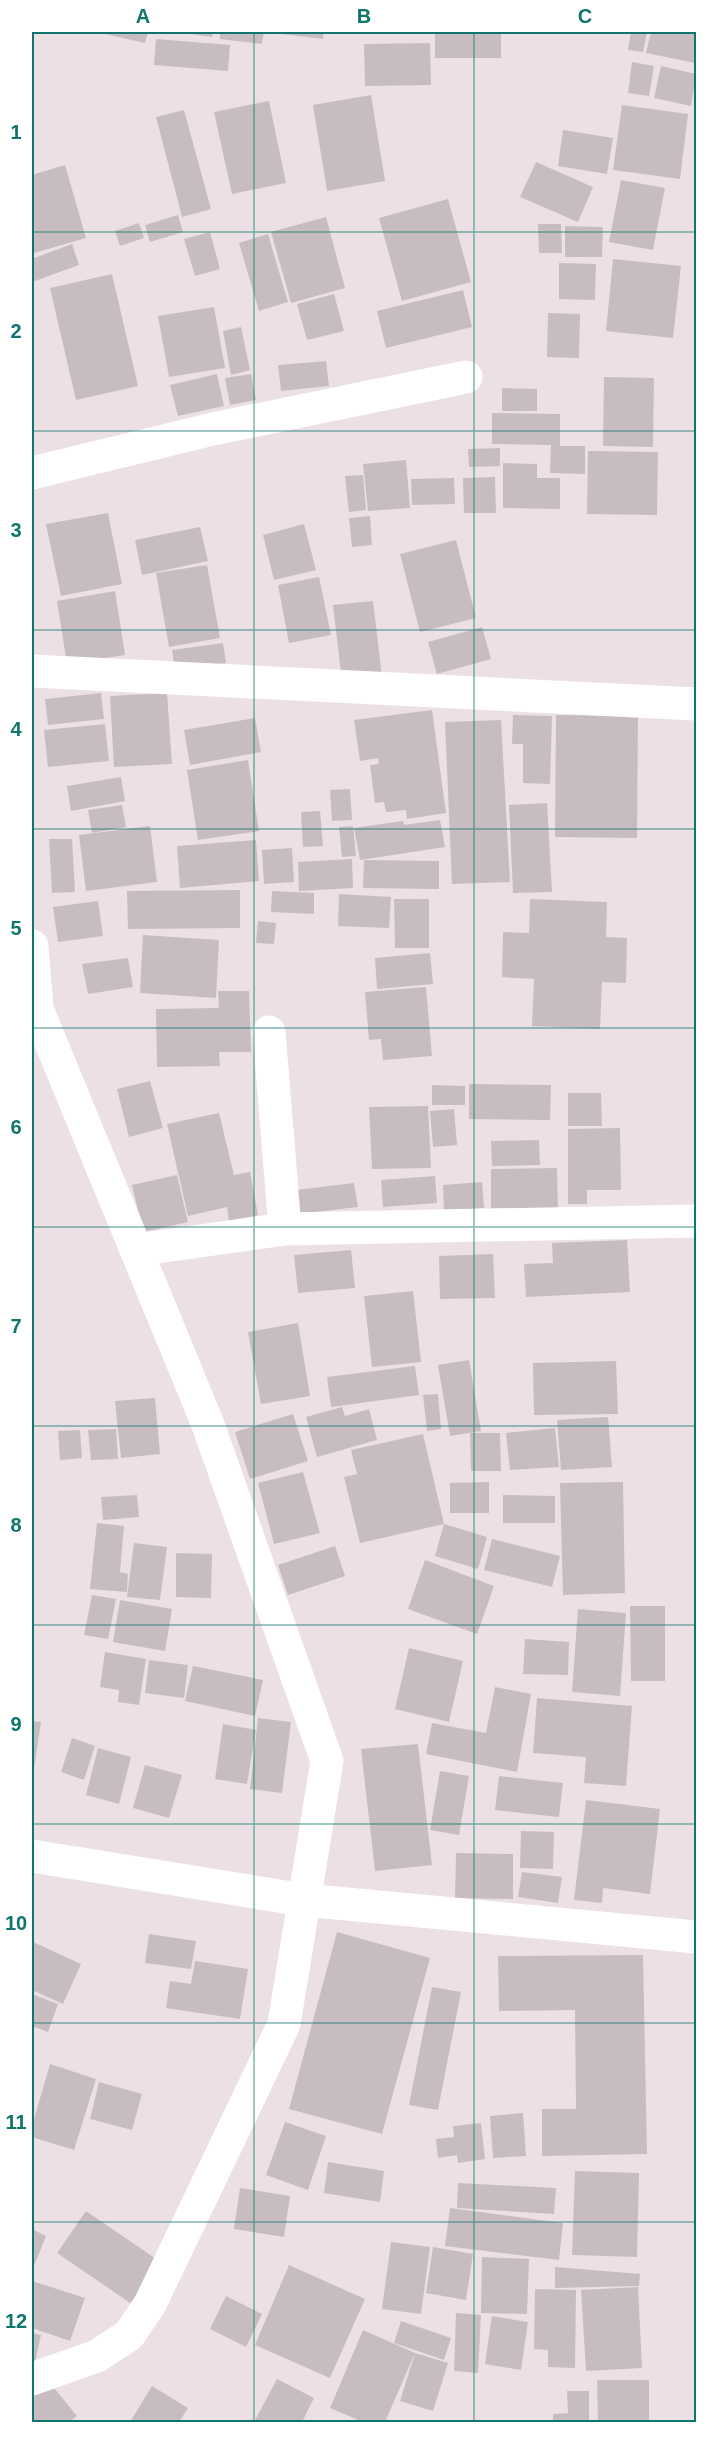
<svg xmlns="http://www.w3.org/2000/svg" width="728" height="2454" viewBox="0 0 728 2454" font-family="Helvetica,sans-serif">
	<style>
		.building { fill: #c7bdc1 }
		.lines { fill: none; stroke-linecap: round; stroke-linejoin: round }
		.minor { stroke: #fff; stroke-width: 33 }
		.grid { fill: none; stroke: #0f766e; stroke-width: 1.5; stroke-opacity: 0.55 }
		.neatline { fill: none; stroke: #0f766e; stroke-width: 2 }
		.grid-label { font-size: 20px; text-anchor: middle; font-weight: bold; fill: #0f766e }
	</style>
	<rect width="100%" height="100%" fill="#ece0e4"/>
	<path class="building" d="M96 32H148L145 43Z
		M176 32H213L212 37Z
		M220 32H264L262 44 220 39Z
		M266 32H324L323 39Z
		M435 32H501V58H435Z
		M631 32H647L643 52 628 50Z
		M651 32H696L695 63 646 53Z
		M156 39 230 45 228 71 154 65Z
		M430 43 431 85 365 86 364 44Z
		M632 62 654 66 649 96 628 93Z
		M661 66 696 74 691 106 654 98Z
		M371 95 385 181 327 191 313 105Z
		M269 101 286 183 232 194 214 112Z
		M622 105 688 114 680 179 613 170Z
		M184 110 211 209 182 217 156 117Z
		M563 130 613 138 607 174 558 166Z
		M536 162 593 187 578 222 520 197Z
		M65 165 86 238 34 253 32 246V175Z
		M621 180 665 188 653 250 609 242Z
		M448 199 471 282 402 301 379 218Z
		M178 215 183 232 150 242 145 225Z
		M326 217 345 288 291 303 271 232Z
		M139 223 144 238 120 246 115 231Z
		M538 224H561L562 253H539Z
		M565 226 603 227 602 257H565Z
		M210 232 220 269 195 276 184 239Z
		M268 234 288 302 259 311 239 243Z
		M72 244 79 265 32 282V259Z
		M613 259 681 266 673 338 606 331Z
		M559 263 596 264 595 300 559 299Z
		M112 274 138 386 76 400 50 288Z
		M463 290 472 327 386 348 377 311Z
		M334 294 344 331 307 340 297 304Z
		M214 307 225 368 169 377 158 316Z
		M548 313 580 314 579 358 547 357Z
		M241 327 250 370 231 375 223 331Z
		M326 361 329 386 281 391 278 365Z
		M217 374 224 406 178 416 170 385Z
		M251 374 256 400 230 405 225 378Z
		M604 377 654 378 653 447 603 446Z
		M502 388 537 389V411H502Z
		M492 413 560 414V446H585V474L550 473 551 445 492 444Z
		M500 448V466L469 467 468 449Z
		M588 451 658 452 657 515 587 514Z
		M406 460 410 508 368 511 363 464Z
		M503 463 537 464V478H560V509L503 508Z
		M363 475 366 510 349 512 345 476Z
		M495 477 496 513H464L463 478Z
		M454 478 455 504 412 505 411 479Z
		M108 513 122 584 61 596 46 524Z
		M370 516 372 545 352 547 349 518Z
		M304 524 316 570 274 580 263 535Z
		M200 527 208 561 142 575 135 540Z
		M456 540 476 618 420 632 400 554Z
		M207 565 220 638 169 647 156 573Z
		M319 577 331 635 289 643 278 585Z
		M115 591 125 655 67 664 57 601Z
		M373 601 382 677 342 682 333 605Z
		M482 627 491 659 437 674 428 642Z
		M223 643 226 663 175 670 172 650Z
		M101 693 104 719 48 725 45 699Z
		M167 693 172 764 114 767 110 696Z
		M432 710 446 813 407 819 406 810 386 812 384 802 375 803 370 765 379 764 378 758 360 761 354 720Z
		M513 715 552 716 550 784 523 783V744H512Z
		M556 715 638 716 637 838 555 837Z
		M255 718 261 752 190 765 184 730Z
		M501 720 510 882 452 884 445 722Z
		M105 724 109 761 48 767 44 730Z
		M248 760 259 831 198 840 187 770Z
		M121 777 125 801 71 811 67 786Z
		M350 789 352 820 332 821 330 790Z
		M547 803 552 892 513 893 509 805Z
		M122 805 126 827 92 833 88 810Z
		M320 811 323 846 303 847 301 812Z
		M440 820 445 847 360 860 354 828 403 821 404 825Z
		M150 826 157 882 86 891 79 835Z
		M353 826 356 856 342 857 339 827Z
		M49 839H72L75 892 52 893Z
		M256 840 259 881 180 888 177 846Z
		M292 848 294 882 264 884 262 850Z
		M352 859 353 888 299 891 298 862Z
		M364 860 439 861V889L363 888Z
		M240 890V928L128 929 127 891Z
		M272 891 314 893V914L271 912Z
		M339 894 391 897 389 928 338 926Z
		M394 899H429V948H395Z
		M530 899 607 902 606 937 627 938 626 983 602 982 600 1029 532 1026 534 979 502 977 503 932 529 933Z
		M98 901 103 936 58 942 53 907Z
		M258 921 276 923 274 944 256 943Z
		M143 935 219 940 216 998 140 993Z
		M430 953 433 984 377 989 375 958Z
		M128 958 133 987 88 994 82 964Z
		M426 987 432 1056 383 1060 381 1039 369 1040 365 992Z
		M218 991H249L251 1052H219L220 1066 157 1067 156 1009 219 1008Z
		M150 1081 163 1128 129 1137 117 1089Z
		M469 1084 551 1085 550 1120 469 1119Z
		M432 1085 465 1086V1105H432Z
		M568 1093H601L602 1126H568Z
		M428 1106 431 1168 372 1169 369 1107Z
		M454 1109 457 1145 433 1147 430 1111Z
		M219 1113 234 1175 250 1172 258 1215 229 1221 227 1207 188 1216 167 1124Z
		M620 1128 621 1190H587V1204H568V1129Z
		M539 1140 540 1165 492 1166 491 1141Z
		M557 1168 558 1213H491V1169Z
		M177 1175 188 1222 143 1232 132 1185Z
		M435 1176 437 1203 383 1207 381 1180Z
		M482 1182 484 1208 444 1211 443 1185Z
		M354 1183 358 1207 299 1214 296 1190Z
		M627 1240 630 1292 526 1297 524 1264 553 1263 552 1243Z
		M351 1250 355 1288 298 1293 294 1255Z
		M493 1254 495 1298 440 1299 439 1256Z
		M413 1291 421 1362 372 1367 364 1296Z
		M298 1323 310 1396 261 1404 248 1332Z
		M469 1360 481 1431 450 1436 438 1365Z
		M616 1361 618 1414 534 1415 533 1363Z
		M415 1366 419 1395 331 1407 327 1377Z
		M438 1394 441 1429 427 1431 423 1395Z
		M155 1398 160 1454 121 1458 115 1401Z
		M342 1407 345 1416 369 1409 377 1440 317 1457 306 1417Z
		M293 1414 308 1461 250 1479 235 1432Z
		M608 1417 612 1467 561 1470 557 1420Z
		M555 1428 559 1467 510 1470 506 1433Z
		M116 1429 118 1459 91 1460 88 1430Z
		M80 1430 82 1458 60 1460 58 1431Z
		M470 1433H500L501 1471H471Z
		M423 1434 444 1524 487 1537 478 1569 435 1556 444 1524 360 1543 344 1477 357 1474 351 1450Z
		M303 1472 320 1533 274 1544 258 1483Z
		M489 1482V1513H450V1483Z
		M623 1482 625 1593 563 1595 560 1483Z
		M137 1495 139 1517 103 1520 101 1497Z
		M503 1495 555 1496V1523H503Z
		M97 1523 124 1526 120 1572 128 1574 127 1592 90 1589Z
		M492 1539 560 1556 552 1587 484 1570Z
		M134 1543 167 1547 160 1600 127 1597Z
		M335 1546 345 1576 288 1595 278 1565Z
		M176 1553 212 1554 211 1598 176 1597Z
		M425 1560 494 1586 477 1634 408 1609Z
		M92 1595 116 1599 108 1639 84 1635Z
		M120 1600 172 1609 165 1651 113 1642Z
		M630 1606H665V1681H631Z
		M578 1609 626 1613 620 1696 572 1692Z
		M525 1639 569 1642 568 1675 523 1674Z
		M409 1648 463 1661 449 1722 395 1709Z
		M105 1652 146 1659 139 1705 118 1702 119 1690 100 1687Z
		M149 1660 188 1665 184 1698 145 1693Z
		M193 1666 263 1680 255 1716 185 1701Z
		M495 1687 531 1694 517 1772 426 1754 432 1723 486 1733Z
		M537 1698 632 1706 626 1786 584 1783 586 1757 533 1753Z
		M258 1718 291 1722 282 1793 250 1789Z
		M32 1721 41 1722 33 1776H32Z
		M223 1724 256 1730 247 1784 215 1779Z
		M72 1738 95 1746 84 1780 61 1772Z
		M418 1744 432 1865 375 1871 361 1749Z
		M98 1748 131 1757 119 1804 86 1795Z
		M145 1765 182 1775 169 1818 133 1808Z
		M440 1771 469 1776 459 1835 430 1830Z
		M499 1776 563 1783 559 1817 495 1810Z
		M586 1800 660 1809 650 1894 603 1888 602 1903 574 1900Z
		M521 1831 554 1832 553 1869 520 1868Z
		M456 1853 513 1854V1899L455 1898Z
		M522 1872 562 1877 558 1903 518 1897Z
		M337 1932 430 1958 382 2134 289 2109Z
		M149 1934 196 1941 191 1969 145 1963Z
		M33 1942 81 1964 63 2004 32 1990Z
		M643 1955 647 2154 542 2156V2109H576L575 2010 499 2011 498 1956Z
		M195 1961 248 1969 240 2019 166 2008 170 1981 191 1984Z
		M432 1987 461 1992 438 2110 409 2105Z
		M32 1994 58 2004 48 2032 32 2026Z
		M50 2064 96 2079 74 2150 32 2137V2126Z
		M99 2082 142 2094 132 2130 90 2119Z
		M523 2113 526 2156 493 2158 490 2116Z
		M285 2122 326 2136 308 2190 266 2175Z
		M481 2123 485 2159 458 2163 457 2155 438 2158 436 2139 454 2137 453 2126Z
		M328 2162 384 2171 380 2202 324 2193Z
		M575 2171 639 2173 637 2257 572 2255Z
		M458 2183 556 2188 554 2214 457 2208Z
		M240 2188 290 2196 284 2237 234 2229Z
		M450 2208 563 2223 559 2260 445 2246Z
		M86 2211 162 2263 133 2305 57 2253Z
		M32 2229 46 2236 32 2271Z
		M391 2242 430 2247 421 2314 382 2309Z
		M433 2247 473 2254 466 2300 426 2293Z
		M482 2257 529 2259 527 2314 481 2313Z
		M289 2265 365 2299 330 2378 255 2345Z
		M555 2267 640 2274 639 2286 555 2288Z
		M32 2281 85 2298 70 2341 32 2328Z
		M638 2287 642 2368 586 2371 581 2290Z
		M535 2289 576 2290 575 2368 548 2367V2350L534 2349Z
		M226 2296 262 2314 246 2347 210 2329Z
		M456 2313 481 2315 478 2373 454 2371Z
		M492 2316 528 2322 521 2370 485 2364Z
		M401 2321 451 2338 444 2360 394 2343Z
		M363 2330 415 2353 448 2363 433 2411 400 2401 415 2353 385 2422H363L330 2408Z
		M32 2333 41 2335 34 2368 32 2367Z
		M277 2379 314 2398 302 2422H254Z
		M597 2380H649V2422H598Z
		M50 2383 77 2416 69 2422H32V2398Z
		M152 2386 188 2408 179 2422H130Z
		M567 2391H589V2422H553V2414L568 2413Z"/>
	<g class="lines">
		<path class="minor" d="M32 473 213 429 466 377
			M32 671 696 704
			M32 946 37 1009 207 1422 327 1761 284 2024 150 2304 129 2335 97 2356 32 2379
			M269 1032 285 1229
			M136 1250 285 1229 696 1221
			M32 1856 304 1900 696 1937"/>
	</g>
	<path class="grid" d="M254 32V2422M474 32V2422M32 232H696M32 431H696M32 630H696M32 829H696M32 1028H696M32 1227H696M32 1426H696M32 1625H696M32 1824H696M32 2023H696M32 2222H696"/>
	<rect width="728" height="2454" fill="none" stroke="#ffffff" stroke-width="66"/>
	<rect x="33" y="33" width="662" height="2388" class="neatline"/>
	<g class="grid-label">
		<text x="143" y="23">A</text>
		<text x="364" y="23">B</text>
		<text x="585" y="23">C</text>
		<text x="16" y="139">1</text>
		<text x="16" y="338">2</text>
		<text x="16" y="537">3</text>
		<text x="16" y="736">4</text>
		<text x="16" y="935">5</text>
		<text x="16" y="1134">6</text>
		<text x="16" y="1333">7</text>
		<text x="16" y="1532">8</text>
		<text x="16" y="1731">9</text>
		<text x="16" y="1930">10</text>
		<text x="16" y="2129">11</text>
		<text x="16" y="2328">12</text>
	</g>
</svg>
